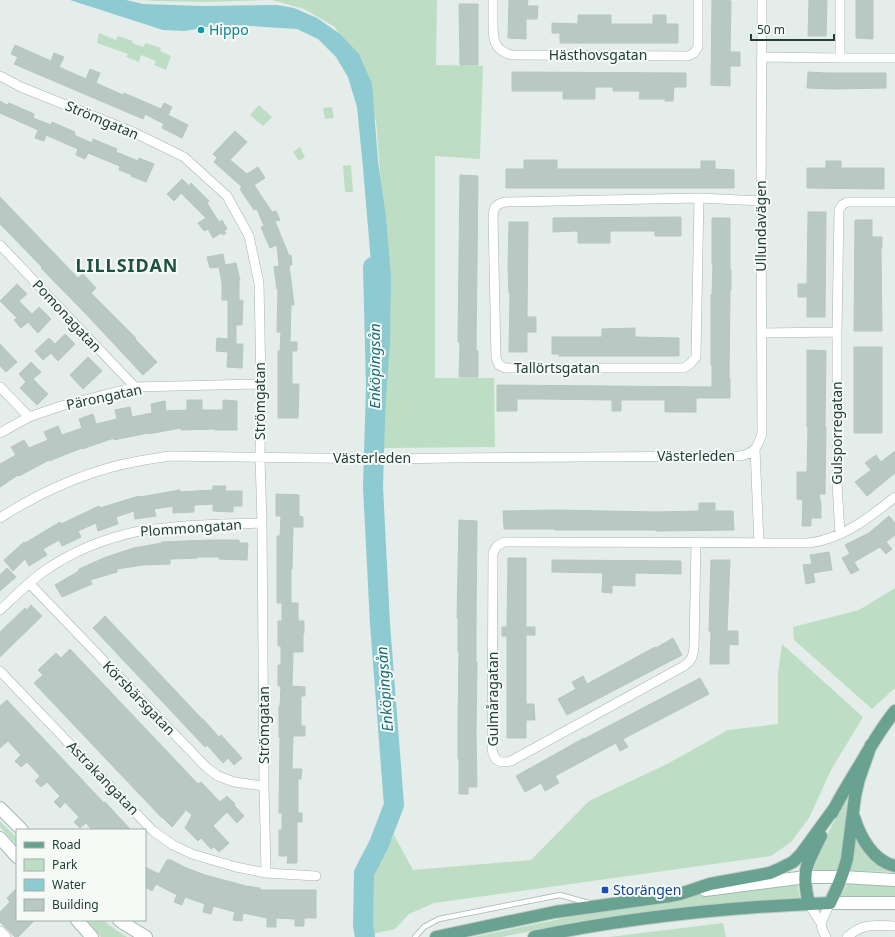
<svg xmlns="http://www.w3.org/2000/svg" width="895" height="937" viewBox="0 0 895 937" font-family="'Noto Sans',sans-serif">
	<style>
		.green { fill: #bddec5 }
		.water { fill: #8dcad1 }
		.lines { fill: none; stroke-linecap: round; stroke-linejoin: round }
		.river { stroke: #8dcad1; stroke-width: 20 }
		.building { fill: #b9c8c2; stroke: #b6c7bf }
		.service-casing { stroke: #a6b5b0; stroke-width: 6 }
		.minor-casing { stroke: #a6b5b0; stroke-width: 10 }
		.secondary-casing { stroke: #a2b9b0; stroke-width: 14 }
		.primary-casing { stroke: #c1c9c7; stroke-width: 14 }
		.service { stroke: #fff; stroke-width: 4.5 }
		.minor { stroke: #fff; stroke-width: 9 }
		.secondary { stroke: #fff; stroke-width: 12 }
		.primary { stroke: #69a291; stroke-width: 12 }
		.culture-dot { fill: #0f9aa8; stroke: #f5faf7; stroke-width: 1.5 }
		.transit-dot { fill: #1a4fb4; stroke: #f5faf7; stroke-width: 1.5 }
		.labels { text-anchor: middle; stroke-width: 4; stroke-linejoin: round; paint-order: stroke }
		.culture-label { font-size: 14px; fill: #0d838f; stroke: #f5faf7; text-anchor: start }
		.street-label { font-size: 14px; fill: #233f36; stroke: #f5faf7 }
		.transit-label { font-size: 14px; fill: #164399; stroke: #f5faf7; text-anchor: start }
		.water-label { font-size: 15px; font-style: italic; fill: #1e6f7b; stroke: #f5faf7 }
		.district-label { font-size: 18px; font-weight: bold; letter-spacing: 1px; fill: #1f5143; stroke: #f5faf7 }
	</style>
	<rect width="100%" height="100%" fill="#e4ede9"/>
	<path class="green" d="M143 0H437L436 65 483 66 480 159 435 156V378H494L495 447 383 448 387 318 385 234 376 121 363 73 335 27 304 9 272 0 208 2 153 1Z
		M99 33 116 40 118 36 133 41 132 43 143 47 146 43 161 48 160 51 171 56 166 70 154 65 156 61 141 55 139 62 126 57 128 54 97 43Z
		M259 105 272 117 263 126 250 115Z
		M332 107 334 118 325 119 323 108Z
		M300 147 305 157 299 161 293 152Z
		M351 165 353 192H345L343 166Z
		M895 588V688L872 709 794 640 793 627 859 610Z
		M782 644 863 717 831 770 809 818 791 842 771 856 434 903 409 914 395 929 372 934V876L394 835 413 870 531 860 589 801 667 764 728 730 778 724V674Z
		M846 799H847L843 855 837 871 814 870 813 862 819 850Z
		M0 821 17 838V845L0 827Z
		M854 836H856L883 867 895 872 851 871Z
		M848 882 895 883V898H840Z
		M797 883 800 898 703 905 641 912 580 921 502 937H473L575 916 745 887Z
		M87 920H103L109 925 127 937H101Z
		M723 923 726 937H609Z"/>
	<path class="water" d="M70 0H126L143 4 202 6 277 5 294 8 317 18 340 34 359 54 372 84 378 161 386 217 391 277 390 342 383 442 372 443 378 345 363 168 357 107 348 77 336 57 318 39 297 29 235 25 206 27 185 31 163 30Z"/>
	<g class="lines">
		<path class="river" d="M365 937 363 925 364 873 379 844 394 805 380 624 373 487 376 386 373 267"/>
	</g>
	<path class="building" d="M509 0H528L527 6H538L537 19H526V39L508 38Z
		M712 0H729V1H731L730 52H740V66H730V86L711 85Z
		M809 0H827L826 36H808Z
		M856 0H873V39L856 38Z
		M459 4H478V65H460Z
		M578 15H611V24H653V15H666V24H678V43H560V33H552V23L578 24Z
		M15 45 51 61 54 53 64 57 59 67 86 79 90 69 100 73 96 83 123 95 124 93 161 109 164 103 172 107 168 115 188 125 182 138 162 128 164 124 145 114 143 119 14 64 18 57 11 54Z
		M512 72 686 73V87H674L673 101H665V99H639L640 91H613V87H595V99H563V91H512Z
		M808 72 826 73H886V88L833 89 807 88Z
		M0 101 7 105 9 103 34 114 33 118 51 125 52 122 75 132 74 135 92 143 93 139 117 149 116 152 138 161 139 158 154 164 146 182 131 176 132 175 119 170 120 166 88 153 85 159 76 155 78 149 46 135 44 141 35 138 38 130 0 113Z
		M235 131 247 142 230 160 247 174 258 167 265 178 254 185 272 212 276 211 280 220 275 221 289 256 291 255 292 265H289L294 305H291L290 342H297V351H292V384H299L298 418H278V351H280L281 332H277L278 289H277L274 267 279 266 277 245 270 248 261 227 264 226 257 209 254 210 240 189 242 187 214 162 217 158 213 154Z
		M524 160H557V169H701V161H715V169L734 170V188H506V169H524Z
		M826 161H841V168H884V189L807 188V168H826Z
		M460 175 478 176 476 351H478V377H459L460 343 458 342Z
		M182 179 189 186 191 183 209 201 207 203 219 222 222 220 227 229 224 231 226 233 223 235 221 233 213 238 208 229 204 231 198 223 206 218 181 193 174 201 167 194Z
		M0 197 78 278 83 274 96 288 91 293 136 338 135 339 157 362 143 375 86 314 41 268 42 267 0 224Z
		M808 212H826L825 317H807V297H798V284H807Z
		M681 217V236H655V231H610V243H578V231L553 232V218Z
		M712 218H730V270H731V290H730L729 379H730V398H696V412H665V400H621V411H612V400L543 399H517V411H497V385L712 387V365H711V295H712L713 264H712Z
		M855 220H872V237H882V247H881L882 331H854Z
		M509 222H528L527 317H536V332H527V352H509L510 293H509L508 267Z
		M223 254 225 265 236 263 240 280H239V300L243 301 242 325H236V344H243L242 368 227 367 228 352 216 351 217 338 228 339V300H222V283L219 267 210 268 207 257Z
		M17 284 27 294 19 301 32 314 39 307 51 319 38 333 28 322 21 328 14 320 17 318 0 301Z
		M635 328V337L679 338V356H559V354H552V337H602V329Z
		M65 334 75 344 58 361 51 353 43 360 35 351 49 338 55 344Z
		M0 344 17 362 6 372 0 366Z
		M854 347H882V433H854Z
		M807 350 826 351 825 427H826L825 494H819L821 505V518H811V526H802L803 500 797 499V472H807L808 427H807Z
		M88 357 102 371 83 389 70 375Z
		M31 362 41 372 33 379 48 394 37 405 20 388 26 382 19 374Z
		M187 400H202V410H223V400L237 401V430H215V429L181 430V428L148 434V433L114 440V438L82 449V448L49 461V460L19 476 18 475 0 487V464L16 455 11 447 24 440 29 448 48 440 44 432 58 426 62 435 82 428 79 419 93 414 96 424 117 419 115 410 130 407 132 417 152 413 151 404 165 401 166 411 187 410Z
		M895 451V473L867 496 855 482 871 470 865 463 876 455 881 462Z
		M213 486H226L225 491H242V506H233V512L213 511V504L194 505V512L173 513V506L154 509 156 516 135 519 134 511 116 517 118 524 98 531 96 523 78 531 81 537 62 546 59 540 43 549 47 555 29 566 25 559 13 571 4 560 24 542 25 543 60 522 61 524 99 506 100 508 139 496 140 497 180 490V492L213 490Z
		M276 494 299 495V516L303 517V527H293L292 569H291V603H298V621H304V633H303V652H293L292 686 305 687V696H301V726H305V736H293L292 769H302L301 779H298V813H302V822H297V863H287L288 856H279V830H282V813H279L280 737H279V706H280L281 686H278V665H281V646H278V621H282V603H277V536H280L281 516H276Z
		M699 503H715V511H733L734 530 656 531V530H555V529H504L503 511 555 510 656 512 699 511Z
		M889 516 895 523V535L886 542 892 549 886 554 880 547 854 562 859 570 851 574 842 558 850 554 845 545 869 533Z
		M459 520 477 521 476 627V662H477L476 733 477 787H468V794H459V759H458V723L459 652H458V618H457Z
		M209 540H239V543H248L247 560 219 559V557H198V558L170 559V564L143 565 117 569V572L90 580 92 584 62 597 55 585 79 571V569L106 557 134 548 162 543V542Z
		M829 552 832 570 813 573 815 582 806 584 803 565 812 564 810 555Z
		M508 558H526V627H535V635H526V704H534L535 720H526V738H507V636H502V627H507Z
		M552 560 681 561V574L635 573V586L612 585V593L602 592 603 573 552 572Z
		M711 560H730L727 631H738V645L729 644V664H710L711 631H709Z
		M7 568 16 577 0 591V575Z
		M31 605 42 616 0 657V632L25 608 27 610Z
		M105 616 203 720V719L219 737 221 735 242 758 234 765 228 758 223 763 207 745 205 747 93 628Z
		M673 638 682 655 567 715 558 699 576 689 572 682 583 676 587 684 655 647 656 648Z
		M70 649 198 784 201 782 220 802 227 796 235 804 234 805 244 816 237 823 227 812 213 826 229 843 219 852 214 847 211 849 201 838 198 841 185 828 192 815 186 810 172 827 162 817V818L34 683 43 675 38 670 56 653 61 658Z
		M700 678 709 694 623 739 628 747 620 751 616 743 555 776 559 783 545 791 541 783 525 792 516 776 584 738V739Z
		M7 700 104 803 105 802 131 830H92L86 823 80 828 74 822 79 817 65 802 60 808 54 802 60 796 47 782 41 787 35 781 40 776 27 762 21 767 15 761 21 755 8 741 0 748V706Z
		M167 860H171L184 867 205 875 246 886 260 888V890H316V918H304V926H295V919L276 918V927H267V918L243 913 242 921 233 920 235 912 213 906 211 914 203 912 205 904 185 897 182 905 174 902 177 895 156 884 152 891 145 887V867L159 874Z
		M17 888V920H35L18 937H15L0 922V912L10 902 7 898Z"/>
	<g class="lines">
		<g class="service-casing">
			<path id="service" d="M415 937 424 927 439 919 560 895 589 903"/>
		</g>
		<g class="minor-casing">
			<path id="minor" d="M493 0C493 8 493 15 493 23 493 39 493 50 512 55L688 56 694 53 698 47V0
				M840 0V58
				M761 57 840 58H895
				M0 76 21 87 133 132 184 157 227 196 249 236 259 283 261 384 260 457 262 523 264 786 266 873
				M699 198 696 357 691 363 684 368H505L499 365 496 358 493 215 495 207 499 204 505 202 699 198 761 201
				M0 245 135 387
				M837 332V483L840 534
				M761 333 837 332 839 210 842 205 847 202H895
				M0 387 29 417
				M0 433 29 417 61 406 135 387 261 384
				M755 449 759 543
				M0 518C42 491 89 470 139 461 149 459 159 458 169 456L393 459 451 458 740 456C755 453 758 447 762 433L761 201 762 0
				M696 543 694 648C693 657 691 661 684 666L511 761C499 764 494 761 492 749L493 553 497 546 504 542 809 543C842 539 869 518 895 497
				M29 583 207 768 218 776 234 782 264 786
				M0 610C14 597 28 583 43 572 72 551 109 537 144 530 151 529 158 529 165 528 197 524 230 524 262 523
				M0 671 153 831 173 845 192 854 236 867 266 873 316 876
				M809 904 821 923 822 929 826 937
				M821 923 830 903
				M0 931 6 937
				M847 937C863 923 875 925 895 926"/>
		</g>
		<g class="secondary-casing">
			<path id="secondary" d="M0 808 22 830
				M0 838 17 857
				M705 890 806 877H843L895 880
				M830 903H895
				M77 920 92 937
				M119 920 123 923 146 937"/>
		</g>
		<g class="primary-casing">
			<path id="primary" d="M832 813C841 795 852 778 862 761 872 744 882 727 895 711
				M854 817C860 837 873 861 895 866
				M809 904C806 891 803 876 808 863 812 854 816 845 821 836
				M436 937 555 912 670 896 680 894 710 884 770 873 779 869 793 862 801 854 836 806
				M534 937C631 917 731 907 830 903 837 889 843 875 847 859L855 796 859 779 871 745"/>
		</g>
		<use href="#service" class="service"/>
		<use href="#minor" class="minor"/>
		<use href="#secondary" class="secondary"/>
		<use href="#primary" class="primary"/>
	</g>
	<circle class="culture-dot" cx="201" cy="30" r="4"/>
	<rect class="transit-dot" x="601" y="886" width="8" height="8" rx="2"/>
	<g class="labels">
		<g class="culture-label">
			<text x="209" y="35">Hippo</text>
		</g>
		<g class="street-label">
			<text x="598" y="60">Hästhovsgatan</text>
			<text transform="translate(102 120) rotate(23)" y="5">Strömgatan</text>
			<text transform="translate(761 226) rotate(-90)" y="5">Ullundavägen</text>
			<text transform="translate(67 316) rotate(47)" y="5">Pomonagatan</text>
			<text x="557" y="373">Tallörtsgatan</text>
			<text transform="translate(104 397) rotate(-12)" y="5">Pärongatan</text>
			<text transform="translate(260 401) rotate(-90)" y="5">Strömgatan</text>
			<text transform="translate(837 433) rotate(-90)" y="5">Gulsporregatan</text>
			<text x="696" y="461">Västerleden</text>
			<text x="372" y="463">Västerleden</text>
			<text transform="translate(191 528) rotate(-4)" y="5">Plommongatan</text>
			<text transform="translate(139 698) rotate(46)" y="5">Körsbärsgatan</text>
			<text transform="translate(493 699) rotate(-90)" y="5">Gulmåragatan</text>
			<text transform="translate(264 725) rotate(-90)" y="5">Strömgatan</text>
			<text transform="translate(103 778) rotate(46)" y="5">Astrakangatan</text>
		</g>
		<g class="transit-label">
			<text x="613" y="895">Storängen</text>
		</g>
		<g class="water-label">
			<text transform="translate(375 366) rotate(-90)" y="5">Enköpingsån</text>
			<text transform="translate(385 689) rotate(-94)" y="5">Enköpingsån</text>
		</g>
		<g class="district-label">
			<text x="127" y="272">LILLSIDAN</text>
		</g>
	</g>
	<rect x="16" y="829" width="130" height="92" fill="#f5faf7" stroke="#a1afaa"/>
	<rect x="24" y="842" width="20" height="6" fill="#69a291" stroke="#a1afaa"/>
	<text x="52" y="849" font-size="12" fill="#233f36">Road</text>
	<rect x="24" y="859" width="20" height="12" fill="#bddec5" stroke="#a1afaa"/>
	<text x="52" y="869" font-size="12" fill="#233f36">Park</text>
	<rect x="24" y="879" width="20" height="12" fill="#8dcad1" stroke="#a1afaa"/>
	<text x="52" y="889" font-size="12" fill="#233f36">Water</text>
	<rect x="24" y="899" width="20" height="12" fill="#b9c8c2" stroke="#a1afaa"/>
	<text x="52" y="909" font-size="12" fill="#233f36">Building</text>
	<path d="M751 34v6h83v-6" fill="none" stroke="#233f36" stroke-width="2"/>
	<text x="757" y="34" font-size="12" fill="#233f36" stroke="#f5faf7" stroke-width="3" paint-order="stroke">50 m</text>
</svg>
